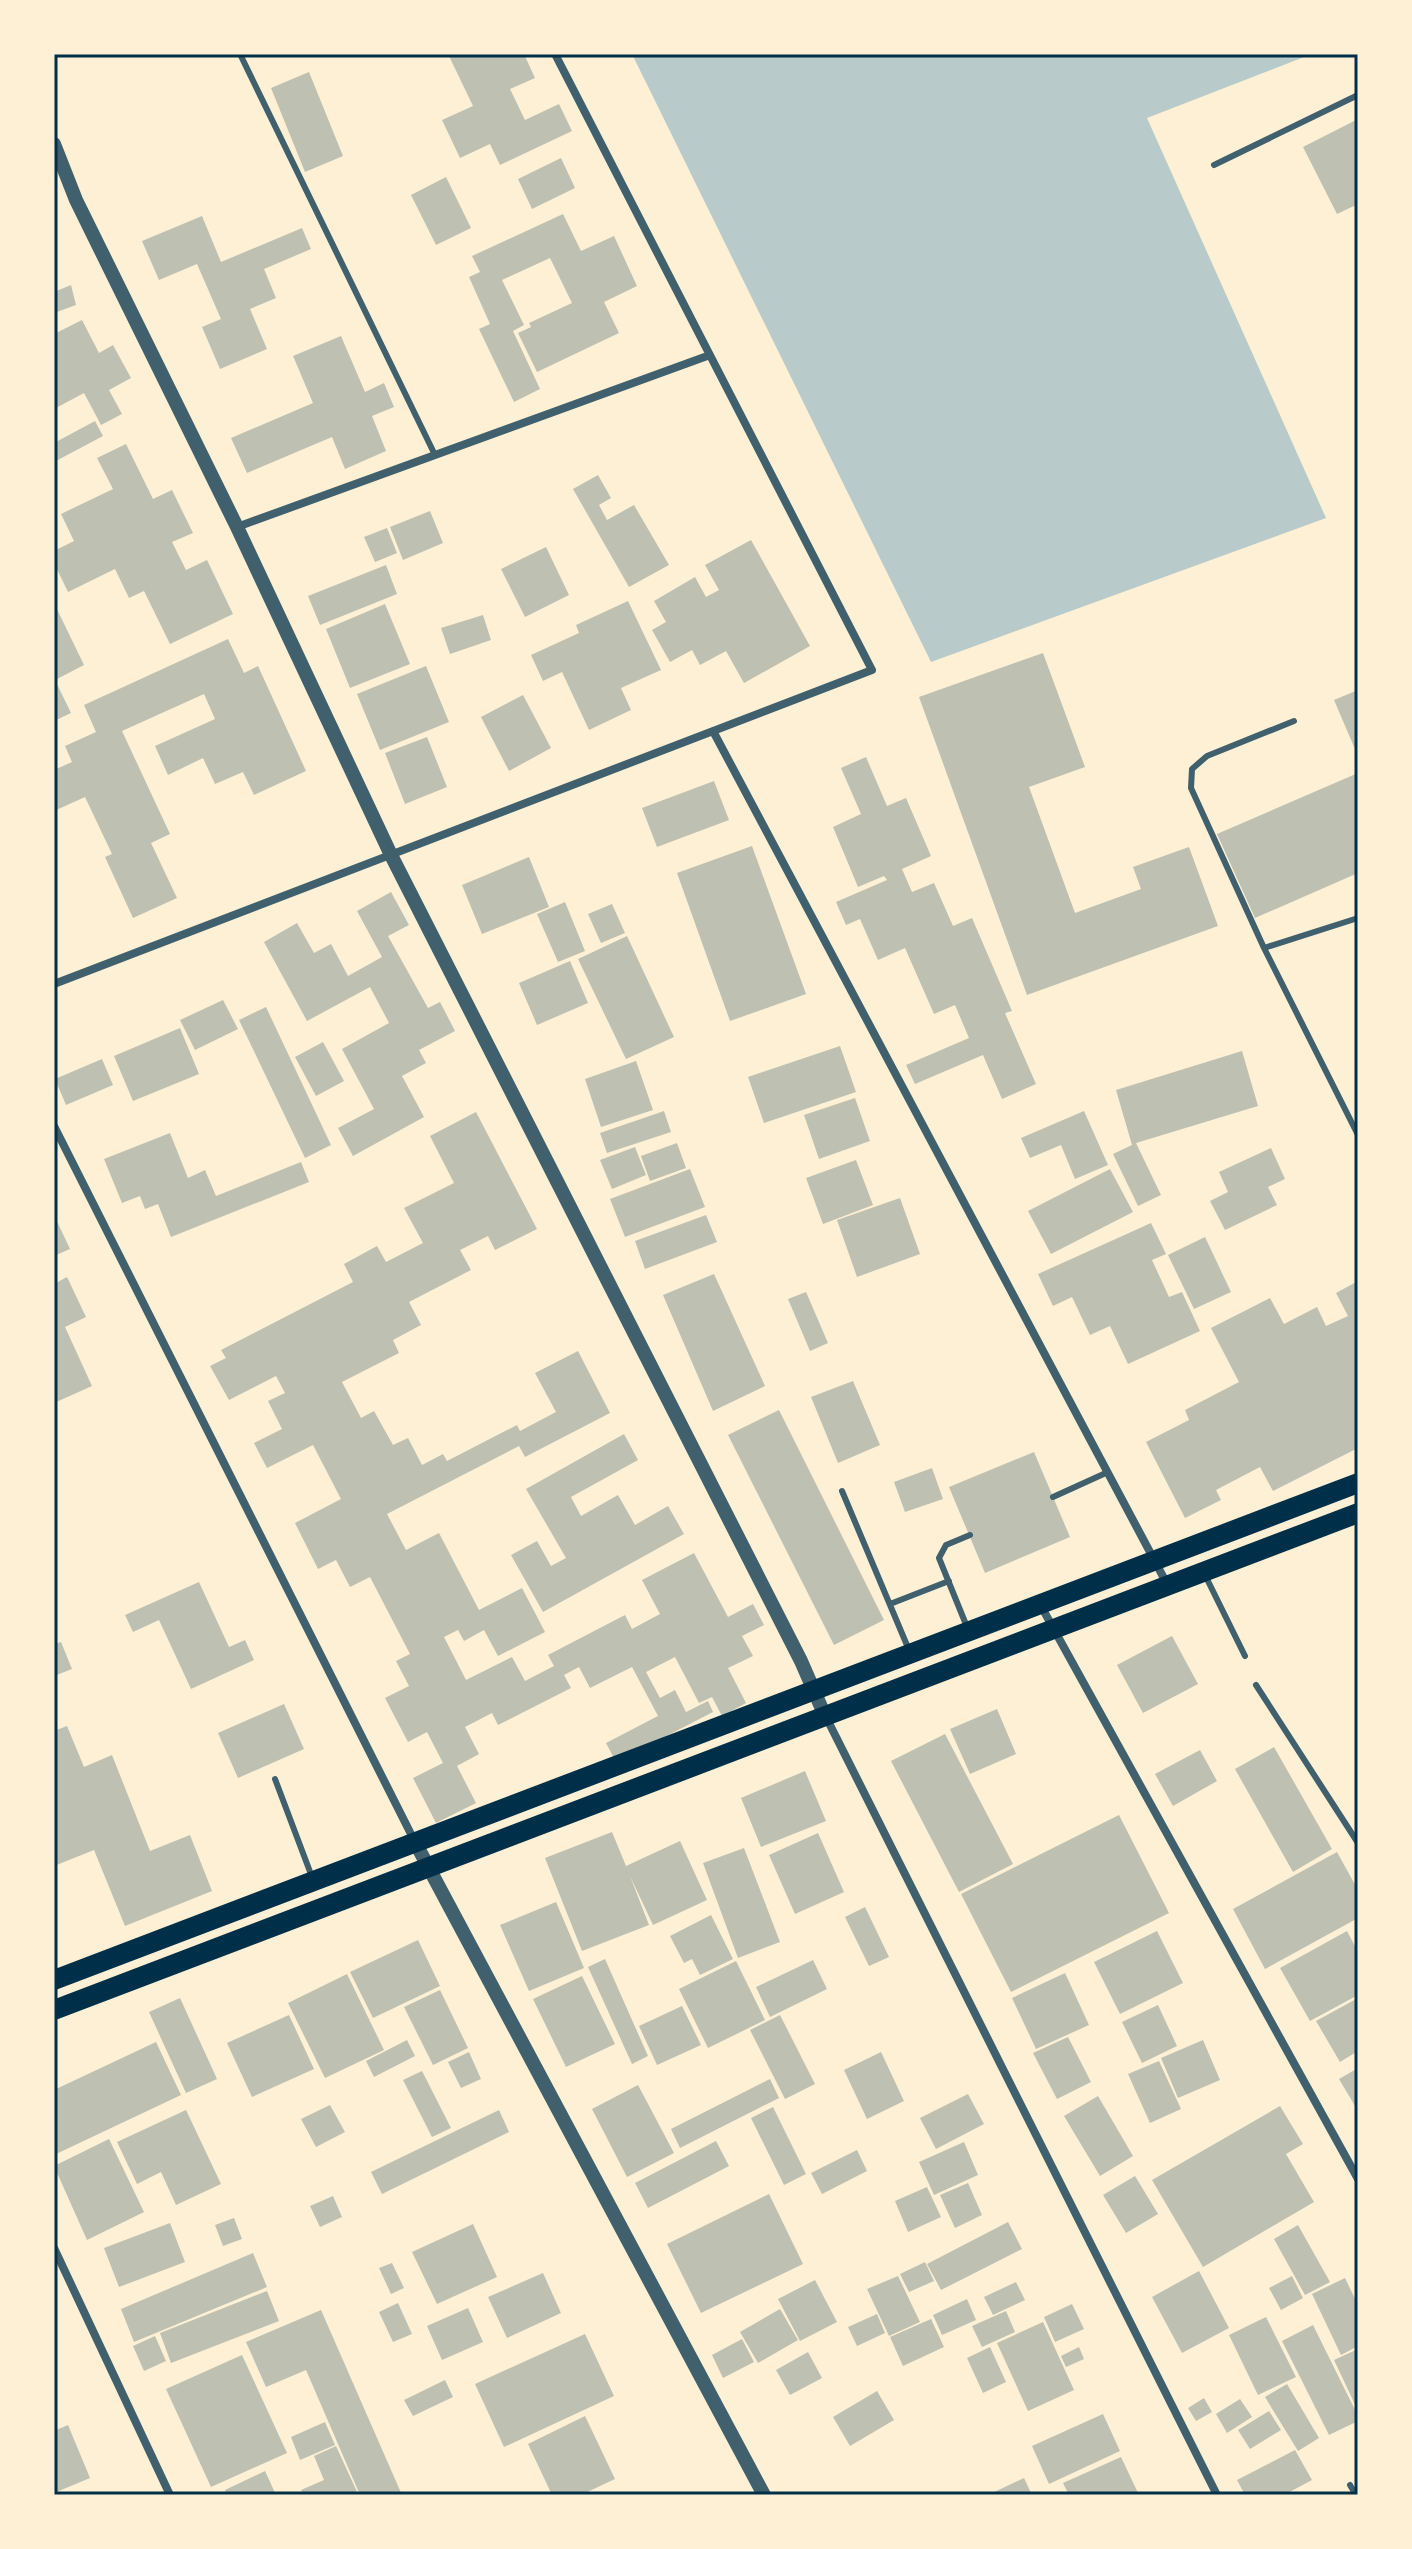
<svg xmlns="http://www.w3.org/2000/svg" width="1412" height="2549" viewBox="0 0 1412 2549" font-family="'Public Sans',sans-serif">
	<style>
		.green { fill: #b9caca }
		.building { fill: #bec0b2 }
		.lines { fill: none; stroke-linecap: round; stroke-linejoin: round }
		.service { stroke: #3f606c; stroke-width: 6 }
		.minor { stroke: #3f606c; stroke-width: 8 }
		.tertiary { stroke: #3f606c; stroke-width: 14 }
		.primary { stroke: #003049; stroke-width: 20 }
		.neatline { fill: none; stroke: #003049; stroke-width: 3 }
	</style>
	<rect width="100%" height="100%" fill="#fdf0d5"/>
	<path class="green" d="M632 54H1312L1147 118 1326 518 931 662Z"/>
	<path class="building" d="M448 54H524L535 78 510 89 525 120 559 104 572 131 500 165 490 144 460 158 442 120 473 106Z
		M309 72 343 156 305 172 271 88Z
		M1358 119V204L1337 214 1303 147Z
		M561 158 575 188 532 209 518 179Z
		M446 177 471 228 436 245 411 195Z
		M563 214 581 251 614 236 637 286 604 302 619 333 537 372 518 333 531 327 529 323 572 303 550 258 502 280 524 325 513 331 540 389 514 402 479 329 490 324 469 277 480 272 472 256Z
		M202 216 221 262 302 228 311 249 264 269 276 298 250 309 267 349 220 369 202 327 221 319 197 264 159 280 142 241Z
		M71 285 76 305 54 313V292Z
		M82 320 99 353 113 345 131 378 109 390 122 414 101 425 84 393 54 409V334Z
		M341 336 365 392 384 383 394 407 372 416 386 451 345 469 332 437 247 473 231 438 313 403 293 356Z
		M95 421 103 436 54 462V443Z
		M126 444 153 499 172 490 193 533 172 542 186 570 207 560 233 614 170 644 144 591 129 598 115 569 68 592 54 563V551L74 541 61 514 113 489 97 458Z
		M598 475 611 498 599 505 607 520 634 505 669 565 629 587 573 489Z
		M430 511 443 543 403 560 390 527Z
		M387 528 397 553 375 562 364 537Z
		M751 540 810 646 744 683 726 651 700 665 692 650 670 662 652 630 666 622 654 601 695 577 706 597 719 590 705 565Z
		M546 547 569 595 525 617 501 569Z
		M386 565 397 594 320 625 308 596Z
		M628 601 661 670 621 688 631 710 589 730 562 672 543 681 531 655 579 633 576 625Z
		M54 603 84 665 55 680 71 713 54 721Z
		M385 604 410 664 350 688 326 629Z
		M483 615 491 640 450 654 441 628Z
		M228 639 244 673 258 666 306 771 254 795 243 772 215 784 203 758 168 775 155 746 215 719 204 694 122 731 170 834 151 843 177 898 133 918 105 857 112 854 85 797 54 811V770L72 762 65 746 96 732 84 705Z
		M1043 653 1085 767 1029 787 1075 913 1141 889 1133 867 1189 847 1218 926 1027 995 919 697Z
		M426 666 449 722 380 750 357 694Z
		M1358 690V756L1334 700Z
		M523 695 551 748 509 771 481 717Z
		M427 737 447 787 405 804 385 753Z
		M866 757 887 806 906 798 931 856 902 869 912 892 934 883 953 926 972 918 1012 1011 1005 1013 1036 1084 1002 1099 983 1055 915 1084 906 1065 969 1038 955 1005 934 1014 905 948 878 960 860 919 846 925 836 902 887 880 884 876 858 887 833 827 861 814 841 768Z
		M1358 773V873L1255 918 1217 834Z
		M714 781 729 820 657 847 642 808Z
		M752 846 806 994 730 1021 677 873Z
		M529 857 549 907 482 934 462 885Z
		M391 892 409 925 388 936 428 1008 440 1002 455 1031 419 1050 426 1063 402 1076 424 1117 353 1156 338 1128 374 1109 342 1049 389 1023 370 987 307 1021 264 942 297 923 314 953 331 944 348 976 382 957 357 911Z
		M565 902 585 951 558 962 537 914Z
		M612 904 625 933 601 943 588 914Z
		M627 936 674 1037 626 1059 578 959Z
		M570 961 588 1003 537 1025 519 983Z
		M223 1000 238 1029 195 1050 180 1020Z
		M266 1007 331 1145 305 1158 239 1020Z
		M180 1028 199 1074 133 1101 114 1056Z
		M323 1042 344 1081 316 1096 295 1057Z
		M840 1046 856 1092 764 1123 748 1077Z
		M1242 1051 1258 1106 1136 1143 1161 1195 1138 1206 1113 1154 1132 1145 1116 1090Z
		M102 1059 113 1085 66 1105 55 1079Z
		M636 1061 653 1110 601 1127 585 1079Z
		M855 1098 870 1141 819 1159 804 1115Z
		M664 1111 671 1132 607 1153 600 1133Z
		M1084 1111 1108 1165 1075 1179 1061 1145 1030 1158 1021 1138Z
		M476 1112 537 1229 495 1250 488 1236 460 1250 471 1270 409 1302 421 1325 393 1340 399 1353 342 1382 361 1418 374 1411 393 1445 408 1438 422 1465 443 1454 447 1461 517 1425 520 1431 556 1412 535 1373 578 1351 610 1413 525 1457 519 1446 387 1514 406 1550 439 1533 479 1610 522 1588 545 1632 498 1656 484 1630 464 1641 458 1630 444 1637 466 1680 512 1657 525 1681 554 1666 548 1655 625 1615 632 1629 660 1614 642 1580 694 1553 728 1617 753 1604 764 1625 742 1636 753 1656 728 1668 746 1703 722 1716 712 1697 699 1703 675 1657 646 1672 660 1698 675 1690 686 1712 708 1701 713 1712 616 1762 606 1743 658 1716 632 1667 590 1688 579 1667 564 1675 571 1688 498 1725 492 1713 465 1727 479 1754 457 1766 476 1803 436 1823 413 1778 443 1763 427 1732 408 1742 385 1698 409 1686 396 1661 410 1654 370 1577 350 1587 336 1560 318 1569 295 1523 341 1499 313 1445 267 1468 254 1443 282 1429 268 1401 285 1393 276 1376 229 1400 210 1366 226 1358 221 1350 353 1282 344 1264 377 1246 386 1262 423 1243 404 1208 454 1183 430 1136Z
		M170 1133 188 1178 205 1170 216 1196 301 1162 309 1182 171 1237 158 1204 145 1209 140 1196 122 1203 104 1159Z
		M677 1143 686 1168 650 1181 641 1156Z
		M635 1147 646 1175 612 1189 600 1160Z
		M1271 1148 1285 1179 1268 1187 1277 1205 1225 1230 1210 1201 1228 1192 1219 1172Z
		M856 1160 873 1205 823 1224 806 1178Z
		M690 1169 705 1207 625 1237 610 1199Z
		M1110 1169 1133 1212 1051 1254 1028 1211Z
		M900 1198 920 1254 857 1277 837 1220Z
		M54 1215 70 1249 54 1256Z
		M706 1215 717 1242 645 1269 635 1241Z
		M1151 1223 1166 1254 1152 1260 1169 1297 1182 1292 1200 1331 1128 1364 1110 1326 1090 1335 1072 1297 1053 1306 1038 1274Z
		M1205 1237 1231 1292 1194 1309 1168 1255Z
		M714 1274 765 1386 713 1411 663 1295Z
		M67 1277 86 1317 65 1327 92 1386 54 1403V1284Z
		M1358 1281V1448L1273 1491 1260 1467 1216 1490 1221 1500 1185 1518 1146 1442 1189 1420 1185 1410 1239 1382 1211 1328 1270 1298 1284 1324 1317 1307 1326 1326 1348 1316 1336 1293Z
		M806 1292 828 1343 810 1351 788 1299Z
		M853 1381 880 1445 838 1463 811 1397Z
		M779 1410 884 1620 834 1645 728 1435Z
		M624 1434 638 1460 571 1497 581 1516 618 1495 635 1525 668 1506 684 1534 543 1612 511 1555 537 1541 551 1566 566 1558 526 1489Z
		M1034 1452 1070 1537 985 1573 949 1487Z
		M932 1468 943 1499 905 1512 894 1482Z
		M199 1582 229 1647 245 1640 254 1660 191 1689 159 1620 133 1632 125 1615Z
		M1172 1636 1198 1684 1143 1713 1117 1665Z
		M61 1642 72 1669 54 1676V1644Z
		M284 1704 304 1749 238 1778 218 1733Z
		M997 1709 1016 1754 970 1774 950 1729Z
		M67 1726 84 1767 112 1755 150 1851 190 1835 212 1891 125 1926 94 1850 54 1866V1731Z
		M945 1734 1013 1864 959 1892 891 1761Z
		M1274 1747 1332 1849 1293 1872 1235 1769Z
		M1200 1750 1217 1781 1173 1806 1155 1774Z
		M805 1771 826 1821 761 1847 741 1798Z
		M1119 1815 1169 1913 1011 1992 961 1894Z
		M612 1832 626 1866 680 1841 707 1900 653 1925 630 1876 649 1925 582 1951 545 1858Z
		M818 1833 844 1892 795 1914 769 1855Z
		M744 1848 780 1942 738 1958 703 1863Z
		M1337 1852 1358 1890V1918L1265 1969 1233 1909Z
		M556 1902 584 1968 529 1991 500 1925Z
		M865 1907 889 1957 869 1966 845 1917Z
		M711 1915 733 1959 700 1975 692 1959 684 1963 670 1936Z
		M1157 1931 1183 1983 1120 2014 1094 1962Z
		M1347 1931 1358 1952V1995L1310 2021 1280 1968Z
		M418 1940 440 1986 373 2018 350 1972Z
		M605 1959 648 2056 632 2064 588 1967Z
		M813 1960 827 1989 770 2017 756 1987Z
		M736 1961 765 2020 708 2048 679 1989Z
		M1065 1973 1089 2025 1036 2049 1012 1998Z
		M347 1974 384 2050 325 2078 288 2003Z
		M582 1976 615 2044 566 2067 533 1999Z
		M440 1990 468 2048 433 2065 404 2007Z
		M180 1998 217 2079 186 2093 149 2012Z
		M1358 1998V2051L1340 2062 1316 2021Z
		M1158 2005 1177 2046 1142 2063 1122 2022Z
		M682 2006 701 2045 657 2065 639 2026Z
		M289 2015 314 2069 252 2097 227 2043Z
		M780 2015 815 2084 785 2099 750 2030Z
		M1068 2037 1091 2082 1057 2099 1033 2053Z
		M407 2040 415 2056 374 2077 366 2061Z
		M1203 2040 1220 2080 1178 2098 1161 2058Z
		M156 2042 181 2095 54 2155V2090Z
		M469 2052 481 2079 461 2088 448 2062Z
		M881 2052 904 2101 867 2119 844 2070Z
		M1159 2061 1181 2109 1150 2123 1128 2074Z
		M1358 2068V2111L1339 2079Z
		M422 2071 451 2128 432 2137 403 2080Z
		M770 2079 779 2098 680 2148 671 2129Z
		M638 2085 674 2153 627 2177 592 2109Z
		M968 2094 984 2124 936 2149 920 2118Z
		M1098 2096 1133 2156 1100 2176 1064 2116Z
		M330 2105 345 2132 316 2147 301 2119Z
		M1280 2106 1303 2144 1286 2154 1314 2202 1203 2267 1152 2180Z
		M773 2107 806 2174 784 2185 751 2118Z
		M186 2110 221 2184 176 2205 161 2172 137 2184 117 2142Z
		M499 2110 509 2132 382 2194 371 2172Z
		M109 2139 144 2212 87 2240 54 2166Z
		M716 2141 729 2166 648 2208 635 2183Z
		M964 2142 978 2175 934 2195 919 2162Z
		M857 2150 867 2171 822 2194 811 2173Z
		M1135 2176 1158 2214 1126 2233 1103 2195Z
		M968 2183 982 2215 955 2228 940 2195Z
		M927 2187 941 2217 908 2232 895 2201Z
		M769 2194 803 2264 701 2313 667 2244Z
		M333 2196 342 2217 320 2227 310 2206Z
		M234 2218 242 2239 223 2246 215 2225Z
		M1008 2222 1022 2249 941 2290 927 2264Z
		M170 2223 185 2262 119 2287 104 2248Z
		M473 2224 497 2277 437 2304 412 2252Z
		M1298 2225 1330 2282 1305 2295 1274 2239Z
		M253 2253 267 2287 134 2342 121 2309Z
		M925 2262 934 2281 909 2292 900 2274Z
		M392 2263 404 2288 391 2294 379 2268Z
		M1199 2271 1229 2328 1182 2353 1152 2297Z
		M543 2273 561 2313 507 2338 488 2297Z
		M898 2276 920 2322 889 2336 867 2289Z
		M1292 2276 1303 2298 1281 2310 1269 2288Z
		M1345 2278 1358 2305V2346L1341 2355 1312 2294Z
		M815 2280 837 2322 800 2341 778 2299Z
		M1016 2282 1025 2300 993 2315 984 2297Z
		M267 2291 279 2321 171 2363 160 2333Z
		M967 2299 976 2320 942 2335 933 2315Z
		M398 2303 412 2334 393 2342 379 2312Z
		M1072 2304 1084 2329 1055 2342 1044 2317Z
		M468 2308 483 2342 442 2360 427 2326Z
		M780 2309 798 2340 758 2363 740 2332Z
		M321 2310 402 2495H360L306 2370 266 2387 246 2342Z
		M1006 2311 1015 2332 982 2347 972 2326Z
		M877 2314 885 2333 857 2346 848 2327Z
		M1266 2317 1296 2377 1258 2395 1229 2335Z
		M931 2319 944 2347 903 2366 890 2337Z
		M1043 2322 1074 2390 1028 2411 997 2343Z
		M1313 2325 1358 2416V2421L1329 2435 1282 2341Z
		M585 2334 614 2396 504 2447 475 2384Z
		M155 2336 166 2361 144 2371 133 2346Z
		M742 2339 754 2362 723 2378 712 2355Z
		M990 2347 1006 2382 983 2393 967 2358Z
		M1079 2347 1084 2359 1066 2367 1061 2356Z
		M1358 2349V2411L1334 2360Z
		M808 2352 822 2378 790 2395 776 2370Z
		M242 2355 287 2453 211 2487 166 2389Z
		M445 2380 453 2397 413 2416 404 2400Z
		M1287 2384 1319 2438 1298 2451 1265 2397Z
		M877 2391 894 2420 850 2446 833 2417Z
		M1204 2398 1212 2412 1196 2421 1188 2408Z
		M1240 2399 1252 2417 1227 2433 1216 2414Z
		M1269 2411 1281 2430 1250 2449 1238 2430Z
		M1103 2414 1120 2451 1049 2484 1032 2446Z
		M585 2416 615 2479 581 2495H552L528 2444Z
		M325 2422 335 2445 300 2460 291 2437Z
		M68 2425 90 2478 54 2493V2431Z
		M336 2446 358 2494 303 2495 301 2490 324 2480 314 2456Z
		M1295 2450 1312 2480 1284 2495H1245L1237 2480Z
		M1121 2457 1139 2495H1069L1063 2483Z
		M265 2471 276 2495H227L225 2490Z
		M1024 2478 1032 2495H988Z"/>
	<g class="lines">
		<path class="service" d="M240 54 435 455
			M1214 165 1358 95
			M1358 918 1264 948 1358 1135
			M1264 948 1191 788 1192 769 1207 756 1294 721
			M842 1491 909 1650
			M1053 1497 1108 1472
			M1205 1575 1245 1656
			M890 1604 949 1581
			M967 1627 939 1558 946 1545 970 1535
			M1256 1685 1358 1843
			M275 1779 312 1877
			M1350 2485 1356 2495"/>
		<path class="minor" d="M237 527 710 355
			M713 731 1167 1584
			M54 984 872 670 555 54
			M54 1126 415 1842
			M1041 1606 1358 2179
			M826 1717 1217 2495
			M54 2248 170 2495"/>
		<path class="tertiary" d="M54 144 76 200 237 527 391 855 801 1661 825 1716
			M415 1842 764 2495"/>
		<path class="primary" d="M54 1980 1358 1483
			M54 2010 1358 1513"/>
	</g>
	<rect width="1412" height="2549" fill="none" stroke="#fdf0d5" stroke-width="112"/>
	<rect x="56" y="56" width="1300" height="2437" class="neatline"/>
</svg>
